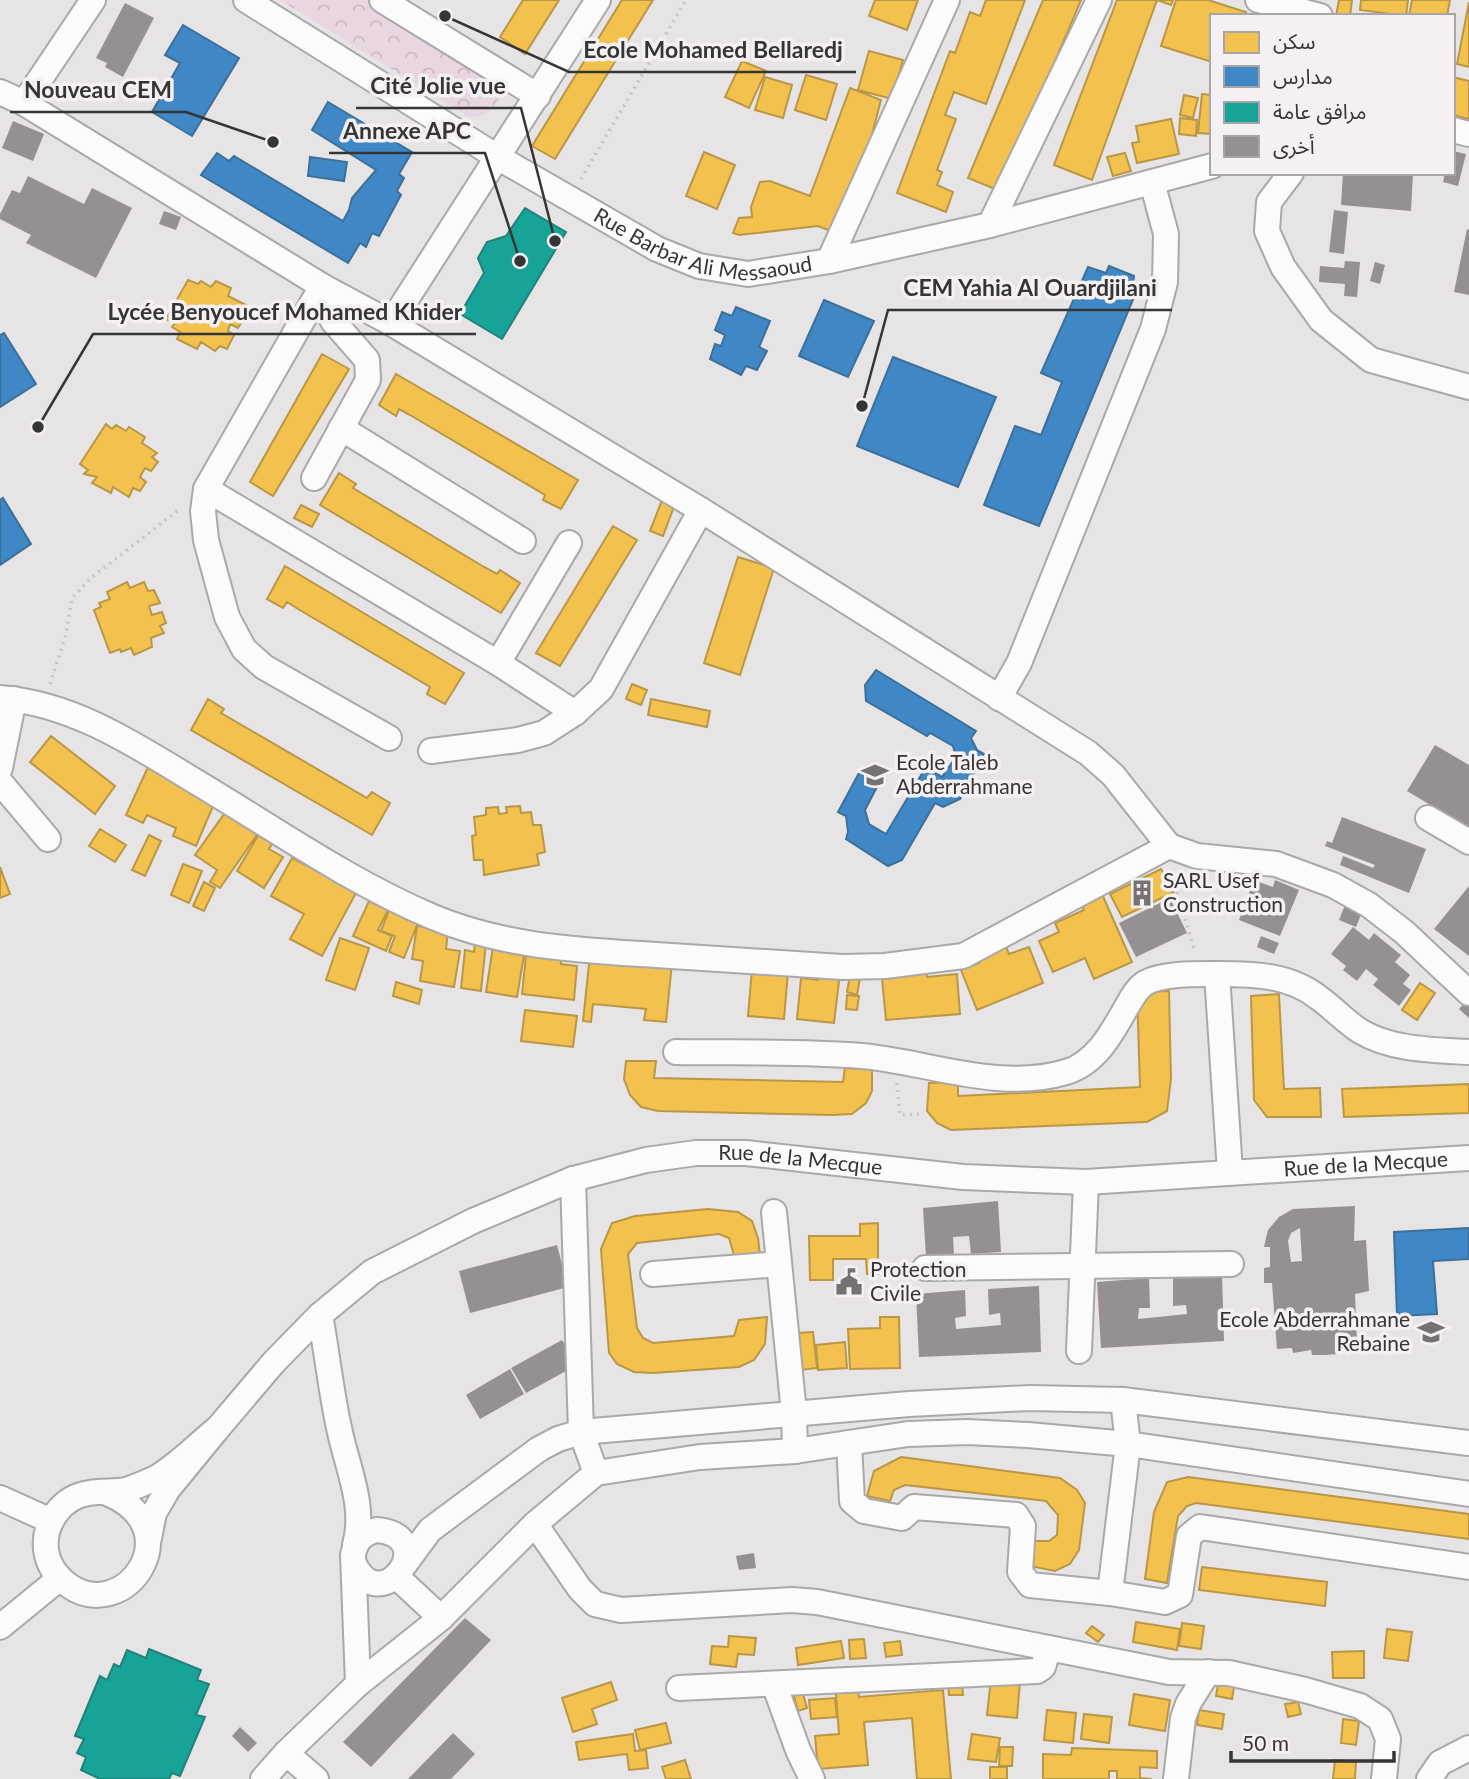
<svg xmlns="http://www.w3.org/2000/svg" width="1469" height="1779" viewBox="0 0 1469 1779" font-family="Lato,'Noto Sans Arabic',sans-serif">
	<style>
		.park { fill: url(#park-crowns) }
		.homes { fill: #f2c14e; stroke: #ba9747; stroke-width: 2 }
		.schools { fill: #3f88c5; stroke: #3c6f9a; stroke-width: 2 }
		.public { fill: #17a398; stroke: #20827b; stroke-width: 2 }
		.building { fill: #969094; fill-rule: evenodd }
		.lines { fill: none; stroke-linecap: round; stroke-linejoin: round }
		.minor-casing { stroke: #aaa8a8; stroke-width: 28 }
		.path { stroke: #c5c4c5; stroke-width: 3.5; stroke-dasharray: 2 5; stroke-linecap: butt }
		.minor { stroke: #fbfbfb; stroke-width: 24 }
		.labels { text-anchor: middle; stroke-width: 7; stroke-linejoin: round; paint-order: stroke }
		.street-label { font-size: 21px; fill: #363536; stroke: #f4f0f3 }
		.poi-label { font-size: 21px; fill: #363536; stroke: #f4f0f3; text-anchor: start }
		.leader { fill: none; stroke: #363536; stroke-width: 2.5 }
		.callout-dot { fill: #363536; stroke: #f4f0f3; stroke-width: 2.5 }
		.callout-label { font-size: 23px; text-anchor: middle; font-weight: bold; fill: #363536; stroke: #f4f0f3; stroke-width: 7; stroke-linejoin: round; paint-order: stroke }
	</style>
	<defs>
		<pattern id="park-crowns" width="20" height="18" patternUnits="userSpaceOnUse" patternTransform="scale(1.75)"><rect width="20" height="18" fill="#e8d7e3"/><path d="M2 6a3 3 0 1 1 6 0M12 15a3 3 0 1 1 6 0" fill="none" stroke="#c8b9c3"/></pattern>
	</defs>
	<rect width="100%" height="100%" fill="#e6e4e5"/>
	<path class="park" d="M280 0H367L491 78C513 94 490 118 469 117Z"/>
	<path class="homes" d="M523 0H559L525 54 500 37Z
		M622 0H653L555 159 532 146Z
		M875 0H918L907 30 869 16Z
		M986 0H1025L986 104 954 92 945 115 956 119 937 170 942 172 937 185 953 192 946 212 897 193 950 51 955 53 970 12 980 16Z
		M1043 0H1081L1000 191 968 178Z
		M1117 0H1173L1171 5 1157 0 1092 180 1054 165Z
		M1176 0H1208L1246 12 1244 16H1212V62L1161 46Z
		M1339 0H1352L1350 16H1336Z
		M1361 0H1408L1406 16 1360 10Z
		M1412 0H1450L1447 16H1409Z
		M1469 2V67L1457 64Z
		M869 51 903 60 892 99 858 90Z
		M742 61 766 71 749 108 725 97Z
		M806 75 837 84 826 120 795 110Z
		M765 77 792 85 783 118 755 110Z
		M1453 77 1469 81V119L1453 115Z
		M850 88 881 100 871 138 836 233 818 226 739 235 733 233 739 218 752 217 751 207 760 182 770 181 810 196Z
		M1202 94 1212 95V134L1198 133Z
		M1184 95 1198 98 1193 118 1180 115Z
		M1180 118 1197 120 1196 136 1179 134Z
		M1171 119 1179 154 1137 163 1132 143 1139 142 1136 126Z
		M704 152 735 165 717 209 686 196Z
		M1125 153 1131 171 1113 176 1107 157Z
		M188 280 198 284 201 281 211 287 216 281 231 288 228 296 246 305 239 311 245 316 238 328 230 324 228 331 234 335 227 349 220 346 215 351 201 342 197 349 177 339 180 332 172 327 175 323 166 319Z
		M322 354 349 369 273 496 250 482Z
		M396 374 578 480 561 509 543 500 545 495 410 415 399 409 396 416 379 405Z
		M106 424 112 429 116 425 126 431 129 427 145 437 142 443 157 453 152 457 158 462 151 471 145 468 140 477 146 482 140 491 133 488 129 497 113 487 111 493 92 483 97 477 84 474 88 470 80 464Z
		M339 473 356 484 353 488 484 567 497 574 500 570 520 583 501 613 320 505Z
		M662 500 675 504 663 536 650 531Z
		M301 505 319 514 312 527 294 518Z
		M613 526 637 540 560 666 536 653Z
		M738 557 774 568 740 675 704 663Z
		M285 566 464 673 445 704 427 694 430 687 298 609 287 602 283 608 267 599Z
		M127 582 130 588 144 582 148 591 154 590 160 603 149 606 152 615 162 612 166 623 160 626 164 633 151 638 152 647 134 655 131 648 121 652 120 649 110 653 94 610 101 607 99 603 110 599 107 592Z
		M632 684 647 690 641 705 626 699Z
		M208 699 224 709 221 713 367 798 372 792 390 803 372 835 191 730Z
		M651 699 710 711 707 727 648 715Z
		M51 736 115 786 95 814 30 762Z
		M148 767 217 797 196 846 173 836 176 828 147 815 143 823 126 815Z
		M520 806 521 813 531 812 533 825H541L545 852 537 854 539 865 484 875 483 860H474L472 836 476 835 474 817 486 815V808L498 807 499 814 507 813 506 807Z
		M227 810 259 832 220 888 210 882 217 870 195 855Z
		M100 829 126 845 115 862 89 846Z
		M259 834 273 842 269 849 283 857 264 888 237 871Z
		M149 835 161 841 145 876 132 870Z
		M292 858 313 869 317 862 345 877 341 885 356 893 322 956 290 939 304 914 271 896Z
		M183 864 202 871 189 903 171 895Z
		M0 867 10 894 0 898Z
		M1161 869 1174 892 1122 917 1110 894Z
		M204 882 215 888 204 911 193 906Z
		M1102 894 1132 962 1094 979 1085 958 1053 972 1039 941 1059 932 1055 923 1084 910 1081 903Z
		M369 901 388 910 378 930 392 936 386 951 353 936Z
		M392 903 421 915 404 958 389 952 395 936 381 931Z
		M417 926 448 931 446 949 460 951 454 987 420 981 423 961 412 959Z
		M340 938 369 948 355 990 326 980Z
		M494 940 510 942 508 953 524 955 517 997 486 992Z
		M475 942 486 943 481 991 461 988 465 950 474 952Z
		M1005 944 1009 954 1029 947 1043 983 977 1010 961 970 979 963 975 955Z
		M526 955 561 959V964L577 966 574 1000 522 994Z
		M590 955 672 963 666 1022 644 1020 646 1009 593 1004 591 1022 583 1021Z
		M926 968 927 977 957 974 960 1014 886 1020 882 979 893 978V970Z
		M752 969 788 972 784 1019 748 1016Z
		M819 970 840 973 834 1023 797 1019 801 978 818 980Z
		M850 975 860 978 857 995 847 992Z
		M396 982 422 990 419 1004 393 996Z
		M1420 983 1435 993 1417 1020 1402 1010Z
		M1169 991 1171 1079 1167 1111 1147 1122 951 1130 937 1123 927 1111 929 1083 958 1082V1096L1140 1087 1137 992Z
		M1279 994 1284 1089 1320 1088 1321 1117H1267L1254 1100 1251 996Z
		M847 995 859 996 857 1010 846 1009Z
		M525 1010 577 1016 573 1047 521 1041Z
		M626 1061H656L654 1078 843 1082 845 1068 872 1069V1091L866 1103 852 1114 832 1115 658 1111 641 1107 630 1095 624 1079Z
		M1469 1084V1113L1344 1117 1342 1089Z
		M708 1209 738 1212 752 1221 758 1238 760 1255H734L729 1238 719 1234 637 1243 628 1254 637 1328 643 1338 653 1343 734 1336 739 1320 767 1317 765 1344 754 1360 739 1367 653 1373 634 1372 617 1364 609 1353 601 1249 612 1223 635 1216Z
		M878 1223V1274H867L866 1259H833V1280H810L809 1236H860V1224Z
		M880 1317H899L900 1368 850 1369 848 1329 880 1328Z
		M813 1332 817 1368 801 1370 797 1333Z
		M845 1342 847 1368 818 1370 816 1345Z
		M901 1457 1060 1478 1077 1490 1085 1503 1079 1550 1070 1564 1055 1571 1030 1566 1033 1541H1049L1057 1535 1058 1515 1046 1501 905 1485 894 1490 890 1501 867 1496 874 1471Z
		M1188 1477 1469 1514V1539L1196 1503 1187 1506 1178 1516 1167 1583 1145 1579 1154 1512 1167 1482Z
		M1202 1567 1327 1582 1325 1606 1199 1590Z
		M1136 1622 1180 1629 1177 1650 1133 1642Z
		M1182 1623 1204 1626 1201 1649 1179 1646Z
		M1092 1626 1104 1635 1098 1642 1086 1633Z
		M1387 1629 1412 1632 1408 1661 1384 1658Z
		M729 1636 756 1638 754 1655 738 1654 736 1667 710 1664 712 1646 728 1647Z
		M864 1639 866 1658 850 1659 849 1640Z
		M841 1641 844 1658 798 1665 796 1648Z
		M900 1641 902 1655 886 1657 884 1643Z
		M1364 1651V1678H1333L1332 1652Z
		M991 1678 1020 1681 1017 1718 987 1715Z
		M1219 1678 1235 1681 1232 1699 1216 1696Z
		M948 1680H962L963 1695H949Z
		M857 1681 859 1697 943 1690 951 1779H917L912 1718 864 1722 868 1765 818 1769 815 1736 839 1734 835 1683Z
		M611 1682 617 1700 592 1709 597 1724 573 1732 562 1698Z
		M802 1690 807 1708 798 1711 793 1692Z
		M1134 1694 1170 1700 1165 1731 1129 1725Z
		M835 1698 837 1717 811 1719 809 1700Z
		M1298 1702 1301 1714 1288 1717 1285 1704Z
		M1047 1710 1076 1713 1073 1743 1044 1740Z
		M1199 1710 1224 1714 1222 1729 1197 1725Z
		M1084 1714 1112 1717 1109 1743 1081 1739Z
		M1343 1719 1359 1721 1356 1745 1341 1743Z
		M666 1723 671 1743 640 1750 635 1730Z
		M633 1734 635 1751 646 1750 648 1768 629 1770 627 1754 579 1760 576 1742Z
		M972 1734 1000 1738 996 1762 968 1759Z
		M1000 1747H1013L1012 1766H999Z
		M1072 1748 1157 1751V1768L1140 1767V1778L1152 1779H1117V1771H1109V1779H1043V1754L1071 1755Z
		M685 1760 691 1779H666L662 1767Z
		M1335 1760 1356 1762 1355 1779H1333Z
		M990 1767H1007V1779H990Z"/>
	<path class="schools" d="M183 25 239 58 192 136 152 112 180 63 165 55Z
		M328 102 412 152 399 174 404 178 397 191 401 195 379 236 372 233 366 247 360 243 348 263 201 175 217 153 229 161 234 156 343 221 349 210 352 198 376 170 312 130Z
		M310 157 347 162 344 181 308 176Z
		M1109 266 1134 276 1133 283 1139 285 1039 526 984 505 1015 426 1041 435 1062 382 1041 373 1088 267 1106 273Z
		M824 300 874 321 848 377 799 356Z
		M736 307 770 321 759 347 767 351 757 370 746 366 741 375 710 359 715 344 721 346 725 335 715 330 722 312 732 316Z
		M4 333 36 384 0 407V335Z
		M893 357 996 397 958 487 857 446Z
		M3 498 31 544 0 565V500Z
		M876 670 976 731 971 738 977 750 984 754 960 799 943 807 935 803 902 860 888 866 846 839 848 832 846 816 838 812 860 771 880 781 865 810 869 824 886 834 926 767 942 777 956 757 953 746 930 733 927 736 866 701 865 685Z
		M1469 1228V1259L1433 1261 1437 1314 1397 1316 1394 1232Z"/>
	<path class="public" d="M525 208 566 232 502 339 460 314 484 273 478 258 487 242 506 236Z
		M149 1649 201 1670 197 1680 209 1684 196 1715 205 1717 180 1776 172 1773 169 1779H100L81 1770 86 1757 77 1753 84 1739 75 1736 100 1676 107 1680 114 1664 120 1667 127 1650 146 1658Z"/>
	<path class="building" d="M125 3 154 18 123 77 105 67 107 63 96 58Z
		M13 121 44 134 33 161 2 148Z
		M1453 151 1466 154 1458 186 1443 182 1445 173H1453Z
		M1343 173H1413L1411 211 1341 205Z
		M28 176 84 204 92 188 132 208 96 278 26 243 31 235 0 219V214L12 190 20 193Z
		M1334 210 1348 212 1344 254 1329 252Z
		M164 211 181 217 176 230 159 224Z
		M1467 229 1469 230V295L1454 292Z
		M1345 261 1360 262 1357 297 1344 296 1345 284 1319 282 1320 266 1344 268Z
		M1375 262 1385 265 1380 284 1370 281Z
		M1435 745 1469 765V828L1407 791Z
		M1342 817 1426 849 1409 893 1340 865 1343 856 1373 868 1375 865 1325 846 1327 841 1332 843Z
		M1254 880 1273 887 1275 880 1299 890 1280 936 1239 920Z
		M1469 886V956L1434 929Z
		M1170 898 1187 933 1136 957 1119 923Z
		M1345 905 1362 912 1356 927 1339 920Z
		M1353 927 1369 940 1374 933 1401 955 1395 962 1410 975 1403 984 1411 990 1399 1006 1373 985 1378 979 1366 969 1357 981 1343 970 1346 966 1331 954Z
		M1261 936 1279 943 1274 954 1257 947Z
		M1469 997V1018L1459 1009Z
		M998 1201 1001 1252 971 1254 969 1236 953 1237 954 1255 926 1257 923 1208Z
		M1355 1206 1354 1241 1366 1240 1369 1291 1355 1294 1357 1344 1341 1347 1338 1354 1325 1355H1312L1311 1350 1293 1353 1292 1348 1277 1349 1272 1283H1264V1268L1270 1267V1247H1264L1268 1230 1279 1217 1293 1209ZM1300 1228 1302 1261 1291 1262 1288 1241 1291 1233Z
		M557 1245 568 1287 470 1313 459 1271Z
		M1222 1275 1224 1341 1101 1348 1097 1282 1149 1278 1150 1308H1139L1138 1319 1187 1314 1186 1305 1173 1306V1278Z
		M1039 1286 1041 1352 919 1357 916 1294 965 1290 966 1316 955 1318 956 1329 1001 1325 1000 1313 989 1315 988 1289Z
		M562 1340 577 1365 526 1393 511 1368Z
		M510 1369 524 1394 480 1419 466 1395Z
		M754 1553 756 1568 739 1570 736 1556Z
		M465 1618 491 1640 371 1767 343 1742Z
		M240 1727 257 1743 248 1752 232 1736Z
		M453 1733 475 1754 451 1779H408Z"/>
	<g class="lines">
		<g class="minor-casing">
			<g id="minor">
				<path id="s1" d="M246 0 499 158 657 249 699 266 748 274 829 261 990 225 1212 166"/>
				<path d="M382 0 538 96"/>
				<path d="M1258 0 1320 16"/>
				<path d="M0 92 24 103 322 286 391 323 701 510 1088 753 1113 775 1169 846 1197 856 1276 864 1333 885 1369 905 1404 932 1469 993"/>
				<path d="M24 103 93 0"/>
				<path d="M1453 130 1469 134"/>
				<path d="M1291 173 1269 202 1267 231 1283 267 1321 320 1371 360 1469 387"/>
				<path d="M990 225 1099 0"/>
				<path d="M829 261 947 0"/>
				<path d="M322 286 206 489 203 511 206 540 227 617 244 649 264 667 389 738"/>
				<path d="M391 323 598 0"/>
				<path d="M341 428 523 541"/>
				<path d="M314 478 368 380 367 360 333 321 318 292"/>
				<path d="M206 489 498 663 575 713"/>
				<path d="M498 663 569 543"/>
				<path d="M0 698C73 703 137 746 198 783 275 829 350 882 433 917 504 947 580 950 656 955 718 959 780 963 842 967L885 966 963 956 1169 846"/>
				<path d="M999 698 1019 663 1153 329 1165 282 1166 234 1152 182"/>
				<path d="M431 751 518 740 544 733 575 713 601 689 701 510"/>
				<path d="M0 768 14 699"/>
				<path d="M0 782 48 839"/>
				<path d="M1428 818 1469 842"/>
				<path d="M1217 974 1230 1172"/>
				<path d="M676 1052C737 1053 800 1051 862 1056 928 1062 1000 1092 1066 1072 1096 1063 1112 1033 1126 1008 1132 998 1136 989 1145 983 1163 973 1198 974 1218 974 1255 974 1290 975 1319 998 1333 1008 1346 1022 1360 1031 1391 1050 1434 1050 1469 1052"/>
				<path d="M573 1179 581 1432 596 1473"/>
				<path d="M774 1212 794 1413 795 1451"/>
				<path d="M925 1268 1231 1264"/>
				<path d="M653 1274 779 1264"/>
				<path d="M320 1315C327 1353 331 1391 339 1428 347 1467 366 1506 355 1545"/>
				<path d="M1079 1351 1086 1182"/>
				<path id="s2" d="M218 1428 274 1362 320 1315 372 1272 473 1221 573 1179 646 1160 696 1153H746L963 1177 1086 1182 1469 1158"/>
				<path d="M849 1443 852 1501 864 1511 902 1518 914 1507 1016 1515 1023 1526 1020 1572 1030 1585 1110 1593 1165 1602 1180 1595 1189 1536 1200 1527 1469 1567"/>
				<path d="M107 1493C193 1528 125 1626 68 1585 57 1577 48 1565 46 1550 43 1523 62 1497 89 1493 102 1491 114 1492 126 1490 136 1487 147 1482 156 1478 178 1465 198 1444 218 1428L168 1489 154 1513 148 1543"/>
				<path d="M0 1498 51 1521"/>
				<path d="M535 1524 580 1589 595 1604 621 1610 792 1600 817 1602 1169 1672 1229 1673 1305 1690 1360 1706 1380 1719 1388 1739 1384 1779"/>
				<path d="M354 1564C382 1621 442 1536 377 1530 363 1533 356 1540 353 1555L358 1684"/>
				<path d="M405 1564 430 1530 539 1449 558 1439 581 1432 909 1404 1030 1398 1123 1400 1469 1443"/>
				<path d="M397 1577 441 1618"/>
				<path d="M1110 1593 1128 1444 1123 1400"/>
				<path d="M0 1627 60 1578"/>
				<path d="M774 1684 798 1750 812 1779"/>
				<path d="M679 1688 1037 1671 1043 1667 1049 1648"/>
				<path d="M286 1753 316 1779"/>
				<path d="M263 1779 286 1753 358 1684 441 1618 535 1524 596 1473 700 1457 795 1451 908 1434 967 1432 1028 1435 1128 1444 1469 1494"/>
				<path d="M1176 1779 1183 1718 1188 1704 1208 1672"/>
				<path d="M1429 1779 1440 1763 1469 1748"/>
			</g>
		</g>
		<path class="path" d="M581 179 686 0
			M50 684 66 634 72 598 91 578 181 508
			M1171 872 1195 952
			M897 1083 900 1115 922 1114"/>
		<use href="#minor" class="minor"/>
	</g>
	<defs>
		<g id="school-bare" transform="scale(2.1)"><path d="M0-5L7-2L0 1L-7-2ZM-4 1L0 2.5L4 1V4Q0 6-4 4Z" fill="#747273" stroke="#f4f0f3" stroke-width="2.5" paint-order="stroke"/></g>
		<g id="building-bare" transform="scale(2.1)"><path d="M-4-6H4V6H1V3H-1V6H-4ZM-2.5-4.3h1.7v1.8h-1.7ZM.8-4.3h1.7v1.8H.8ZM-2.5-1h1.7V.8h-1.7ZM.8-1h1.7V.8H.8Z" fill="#747273" stroke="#f4f0f3" stroke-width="2.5" paint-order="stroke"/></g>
		<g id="civic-bare" transform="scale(2.1)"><path d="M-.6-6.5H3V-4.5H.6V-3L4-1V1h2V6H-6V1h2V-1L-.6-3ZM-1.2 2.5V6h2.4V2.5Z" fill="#747273" stroke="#f4f0f3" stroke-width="2.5" paint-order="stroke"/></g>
	</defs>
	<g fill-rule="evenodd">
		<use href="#school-bare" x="875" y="775"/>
		<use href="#building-bare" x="1142" y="893"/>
		<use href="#civic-bare" x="849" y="1282"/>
		<use href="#school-bare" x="1431" y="1332"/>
	</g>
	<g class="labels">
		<g class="street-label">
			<text dy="7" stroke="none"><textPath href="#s1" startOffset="525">Rue Barbar Ali Messaoud</textPath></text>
			<text dy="7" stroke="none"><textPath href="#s2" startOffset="672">Rue de la Mecque</textPath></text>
			<text dy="7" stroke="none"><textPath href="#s2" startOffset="1239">Rue de la Mecque</textPath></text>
		</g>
		<g class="poi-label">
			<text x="896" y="770">Ecole Taleb<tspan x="896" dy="24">Abderrahmane</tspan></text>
			<text x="1163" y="888">SARL Usef<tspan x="1163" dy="24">Construction</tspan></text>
			<text x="870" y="1277">Protection<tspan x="870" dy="24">Civile</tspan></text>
			<text x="1410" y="1327" text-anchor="end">Ecole Abderrahmane<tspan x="1410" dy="24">Rebaine</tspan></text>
		</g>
	</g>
	<path class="leader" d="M445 16L569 72H856M555 241L521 108H356M273 142L186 112H10M520 261L485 153H329M862 406L888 310H1172M38 427L93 334H476"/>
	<g class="callout-dot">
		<circle cx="445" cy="16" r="7"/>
		<circle cx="555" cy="241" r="7"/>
		<circle cx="273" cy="142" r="7"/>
		<circle cx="520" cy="261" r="7"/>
		<circle cx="862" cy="406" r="7"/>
		<circle cx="38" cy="427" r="7"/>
	</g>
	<g class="callout-label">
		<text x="713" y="58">Ecole Mohamed Bellaredj</text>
		<text x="438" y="94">Cité Jolie vue</text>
		<text x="98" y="98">Nouveau CEM</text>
		<text x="407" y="139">Annexe APC</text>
		<text x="1030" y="296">CEM Yahia Al Ouardjilani</text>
		<text x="285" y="320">Lycée Benyoucef Mohamed Khider</text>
	</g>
	<rect x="1210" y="14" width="245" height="161" fill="#f4f0f3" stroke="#a8a5a7" stroke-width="2"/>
	<rect x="1224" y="32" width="35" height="21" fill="#f2c14e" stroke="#a8a5a7" stroke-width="2"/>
	<text x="1273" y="49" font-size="21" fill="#363536">سكن</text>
	<rect x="1224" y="66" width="35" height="21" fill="#3f88c5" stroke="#a8a5a7" stroke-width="2"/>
	<text x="1273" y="84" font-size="21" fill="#363536">مدارس</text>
	<rect x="1224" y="102" width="35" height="21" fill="#17a398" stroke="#a8a5a7" stroke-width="2"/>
	<text x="1273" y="119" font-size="21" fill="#363536">مرافق عامة</text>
	<rect x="1224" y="136" width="35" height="21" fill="#969094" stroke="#a8a5a7" stroke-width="2"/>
	<text x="1273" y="154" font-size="21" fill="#363536">أخرى</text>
	<path d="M1231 1751v10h163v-10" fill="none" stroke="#363536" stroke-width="3.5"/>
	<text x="1242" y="1751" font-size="21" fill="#363536" stroke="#f4f0f3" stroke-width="5" paint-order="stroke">50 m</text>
</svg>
